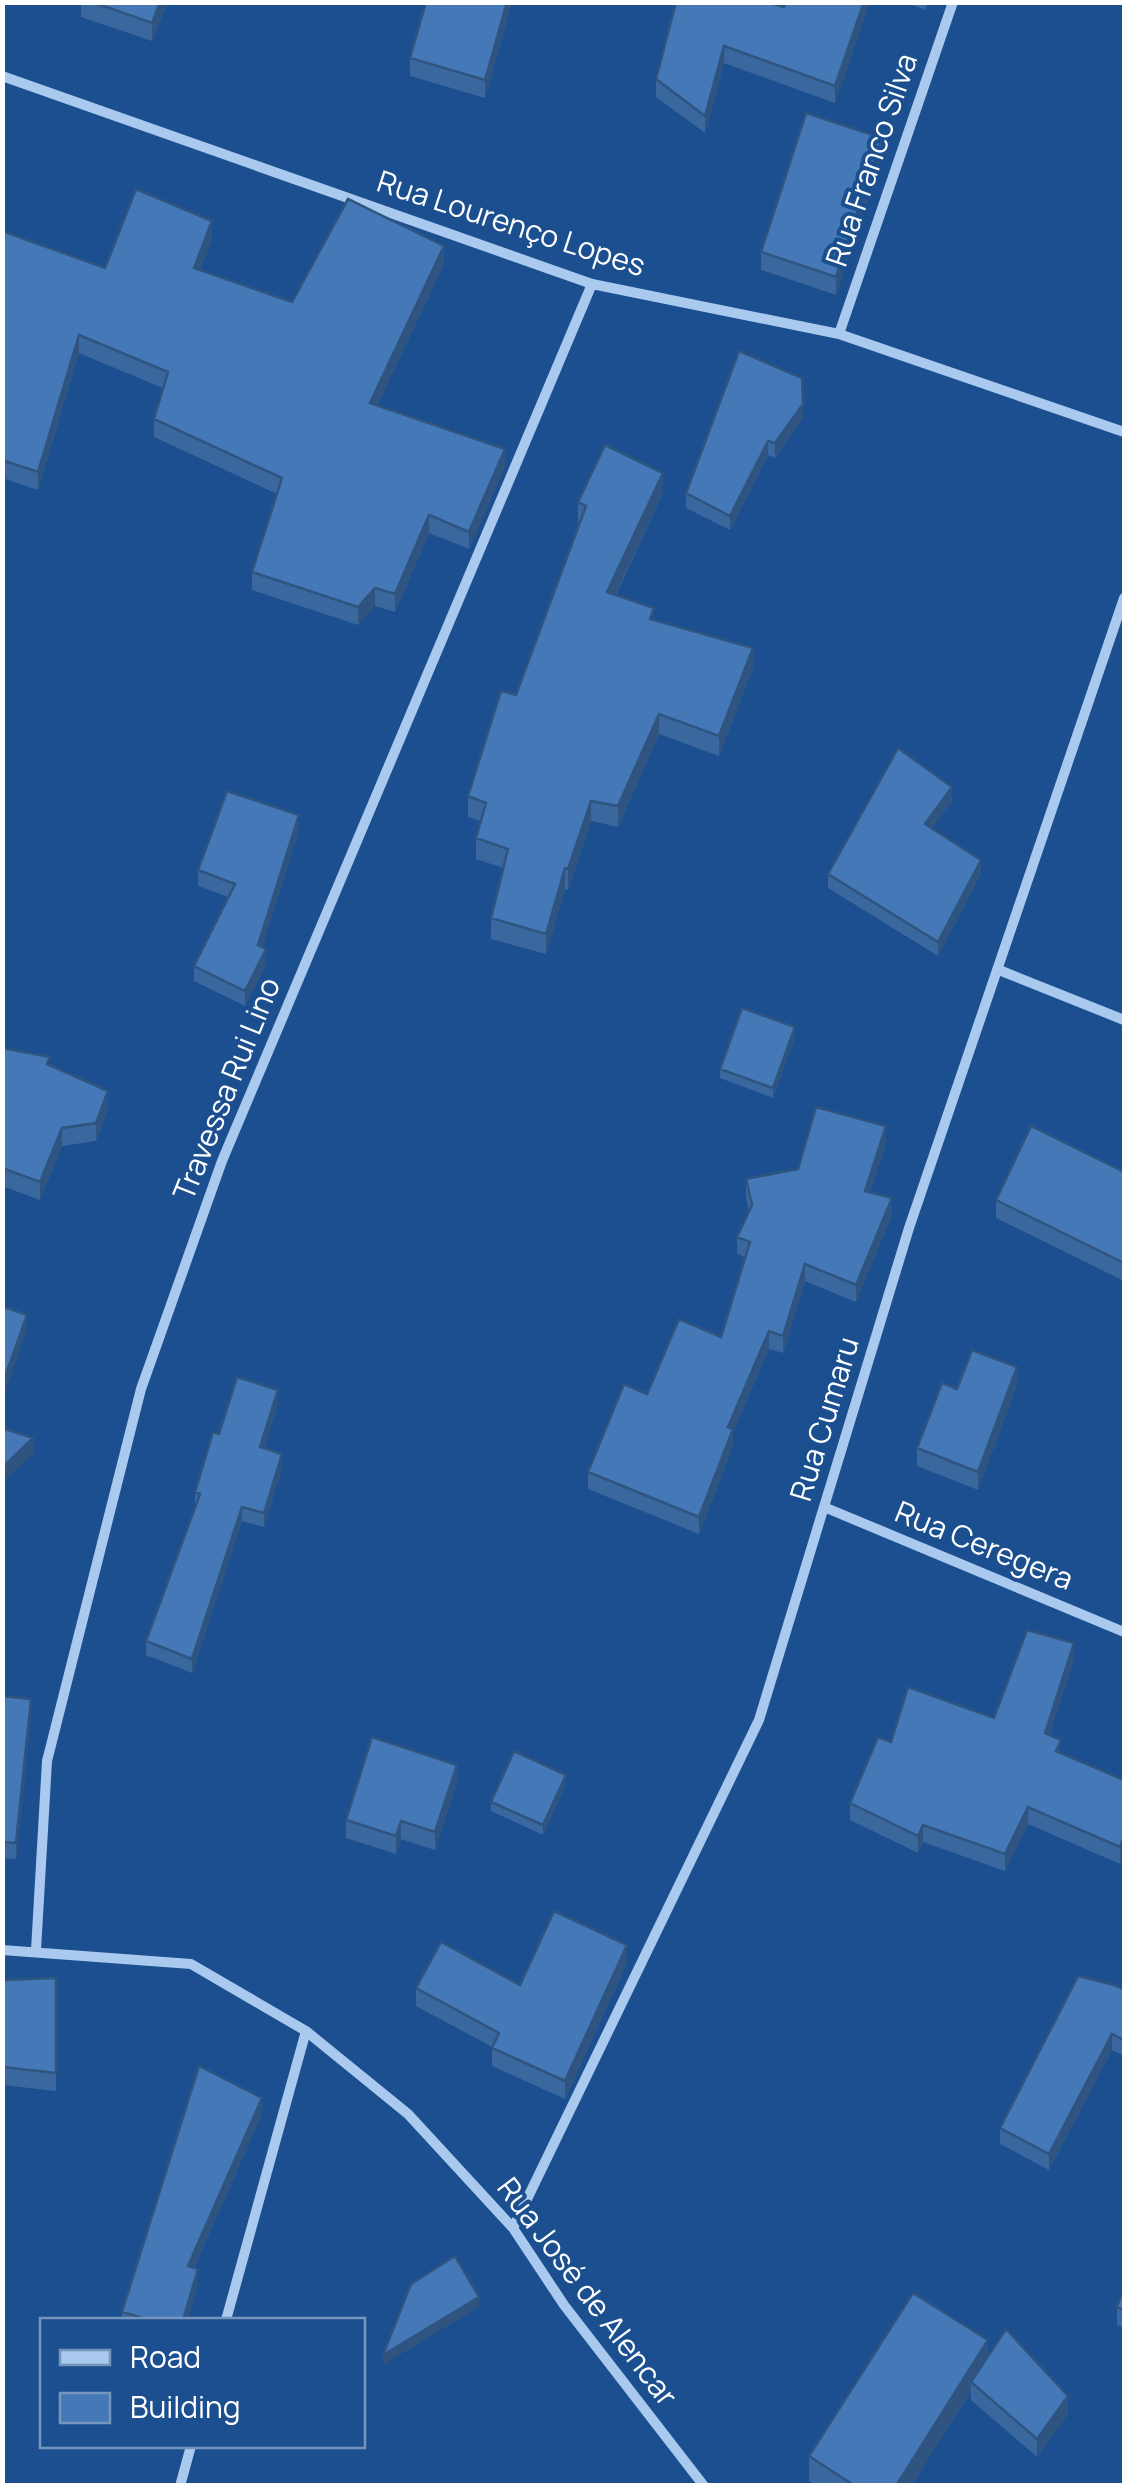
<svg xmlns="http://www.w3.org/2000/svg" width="1127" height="2488" viewBox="0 0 1127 2488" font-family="Manrope,sans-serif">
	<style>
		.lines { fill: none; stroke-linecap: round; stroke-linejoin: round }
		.minor { stroke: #a9c9ee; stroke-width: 10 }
		.wall { fill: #3a679d }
		.shaded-wall { fill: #305480 }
		.building { fill: #4478b7; stroke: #305480; stroke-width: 2.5 }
		.labels { text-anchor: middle; stroke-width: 8; stroke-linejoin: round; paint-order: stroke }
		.street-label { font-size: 30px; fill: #fff; stroke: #1b4f8f }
	</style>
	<rect width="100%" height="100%" fill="#1b4f8f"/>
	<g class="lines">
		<path class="minor" d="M2 76 592 284 839 334 1124 432
			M839 334 953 2
			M999 970 1124 1020
			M824 1507 1124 1632
			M2 1950 191 1964 306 2031 408 2114 513 2228 564 2305 704 2486
			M36 1950 47 1761 141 1389 222 1161 592 284
			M513 2228 759 1720 909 1228 1124 598
			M226 2320 306 2031
			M180 2486 191 2446"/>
	</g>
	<path class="wall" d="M81 2H168L152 41 81 17Z
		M512 2 485 98 410 76V58Z
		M786 2H870L835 103 724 63 705 133 656 97V79L784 7Z
		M905 2H928L925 10Z
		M882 156 836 295 761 270V252Z
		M2 231 105 268 212 239 200 270 292 302 444 264 377 406 505 467 469 549 429 533 395 612 375 606 358 625 252 590V572L277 494 154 437V419L163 388 79 353 38 490 2 478Z
		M803 418 775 458 768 455 730 530 686 508V493Z
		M663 493 616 595 654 620 753 668 719 756 659 734 618 827 591 821 568 890 565 889 546 954 491 939V918L503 868 476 859V838L480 821 468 817V796L516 695 580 523H578V502Z
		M952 801 932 828 981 874 938 956 828 888V874Z
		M1124 809V835L1122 834V816Z
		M299 830 262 947 266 964 245 1006 194 981V966L228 897 198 886V870Z
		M795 1037 773 1098 720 1078V1069Z
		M2 1048 50 1066 108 1108 96 1141 62 1146 40 1200 2 1186Z
		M886 1143 870 1192 892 1215 856 1302 805 1281 783 1353 769 1349 733 1432V1446L699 1534 588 1489V1472L647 1394 721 1337 745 1257 737 1254V1237L749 1211 746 1196V1179L798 1169Z
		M1124 1172V1281L996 1218V1200Z
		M1017 1385 978 1490 917 1466V1448L957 1389Z
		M278 1403 264 1449 282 1468 264 1527 242 1521 192 1673 146 1655V1641L195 1506V1492L219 1434Z
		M1074 1660 1049 1735 1061 1753 1124 1780 1120 1864 1028 1824 1005 1871 923 1842 918 1853 850 1820V1803L891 1742 994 1718Z
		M2 1696 31 1715 16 1859 2 1858Z
		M457 1783 435 1850 401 1839 396 1854 346 1838V1820Z
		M566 1784 543 1835 491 1811V1802Z
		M627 1963 565 2099 492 2066V2047L416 2006V1988L520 1985Z
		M56 1978V2091L2 2085V1980Z
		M1124 1989V2056L1112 2050 1049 2170 1000 2144V2128Z
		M262 2114 194 2268 198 2284 187 2320H122V2312Z
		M1124 2288V2328L1117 2325V2307Z
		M988 2356 1068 2414 1037 2457 971 2400V2391L911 2486H817L809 2481V2456Z"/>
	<path class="shaded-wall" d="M160 2H168L152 41V23Z
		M507 2H512L485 98V80Z
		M864 2H870L835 103V86Z
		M724 46V63L705 133V116Z
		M882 138V156L836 295V277Z
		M212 221V239L194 286V268Z
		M444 246V264L370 421V403Z
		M79 335V353L38 490V472Z
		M803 404V418L775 458V443Z
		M768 441V455L730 530V516Z
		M505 449V467L469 549V532Z
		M663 473V493L607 612V592Z
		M429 515V533L395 612V594Z
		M375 588V606L358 625V607Z
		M753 648V668L719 756V736Z
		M659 714V734L618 827V806Z
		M952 787V801L925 838V824Z
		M591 801V821L568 890V869Z
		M299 815V830L258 961V945Z
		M981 860V874L938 956V942Z
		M565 868V889L546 954V934Z
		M266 949V964L245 1006V991Z
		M795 1027V1037L773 1098V1088Z
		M108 1091V1108L96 1141V1123Z
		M886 1126V1143L865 1208V1191Z
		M62 1128V1146L40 1200V1182Z
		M892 1198V1215L856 1302V1285Z
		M805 1264V1281L783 1353V1336Z
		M27 1315V1330L2 1400V1385Z
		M769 1331V1349L733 1432V1446L699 1534V1517L728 1427Z
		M1017 1367V1385L978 1490V1472Z
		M278 1390V1403L260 1461V1447Z
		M33 1438V1454L2 1483V1468Z
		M282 1454V1468L264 1527V1513Z
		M242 1507V1521L192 1673V1659Z
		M1074 1643V1660L1045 1750V1733Z
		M31 1699V1715L16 1859V1843Z
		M457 1765V1783L435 1850V1832Z
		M566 1775V1784L543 1835V1825Z
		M1028 1807V1824L1005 1871V1854Z
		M401 1821V1839L396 1854V1836Z
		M923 1825V1842L918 1853V1836Z
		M1124 1836V1853L1120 1864V1847Z
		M627 1945V1963L565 2099V2081Z
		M1112 2034V2050L1049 2170V2154Z
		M262 2098V2114L188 2281V2266Z
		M198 2269V2284L187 2320H183Z
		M479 2297V2307L383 2365V2355Z
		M988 2340V2365L971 2382V2391L911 2486H896Z
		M1068 2396V2414L1037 2457V2439Z"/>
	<path class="building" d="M92 2H160L152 23Z
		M426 2H507L485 80 410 58Z
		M676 2H767L784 7 786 2H864L835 86 724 46 705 116 656 79Z
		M806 113 882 138 836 277 761 252Z
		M136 189 212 221 194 268 292 302 348 199 444 246 370 403 505 449 469 532 429 515 395 594 375 588 358 607 252 572 282 478 154 419 168 372 79 335 38 472 2 460V231L105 268Z
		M739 351 802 378 803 404 775 443 768 441 730 516 686 493Z
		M605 445 663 473 607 592 654 608 650 619 753 648 719 736 659 714 618 806 591 801 568 869 565 868 546 934 491 918 508 849 476 838 486 803 468 796 501 691 516 695 586 506 578 502Z
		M898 748 952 787 925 824 981 860 938 942 828 874Z
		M227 791 299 815 258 945 266 949 245 991 194 966 235 884 198 870Z
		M742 1008 795 1027 773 1088 720 1069Z
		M2 1048 50 1057 47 1064 108 1091 96 1123 62 1128 40 1182 2 1168Z
		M816 1107 886 1126 865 1191 892 1198 856 1285 805 1264 783 1336 769 1331 728 1427 733 1429 699 1517 588 1472 624 1384 647 1394 679 1319 721 1337 750 1242 737 1237 752 1205 746 1179 798 1169Z
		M1031 1126 1124 1172V1263L996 1200Z
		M2 1306 27 1315 2 1385Z
		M972 1350 1017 1367 978 1472 917 1448 942 1383 957 1389Z
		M237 1377 278 1390 260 1447 282 1454 264 1513 242 1507 192 1659 146 1641 200 1494 195 1492 213 1432 219 1434Z
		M2 1428 33 1438 2 1468Z
		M1027 1630 1074 1643 1045 1733 1061 1740 1056 1751 1124 1780V1836L1120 1847 1028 1807 1005 1854 923 1825 918 1836 850 1803 878 1737 891 1742 908 1687 994 1718Z
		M2 1696 31 1699 16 1843 2 1842Z
		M372 1737 457 1765 435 1832 401 1821 396 1836 346 1820Z
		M514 1751 566 1775 543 1825 491 1802Z
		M554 1911 627 1945 565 2081 492 2048 499 2033 416 1988 441 1942 520 1985Z
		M1078 1976 1114 1985 1124 1989V2040L1112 2034 1049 2154 1000 2128Z
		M56 1978V2073L2 2067V1980Z
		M199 2066 262 2098 188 2266 198 2269 183 2320H150L122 2312Z
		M455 2256 479 2297 383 2355 411 2284Z
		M1124 2288V2310L1117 2307Z
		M913 2293 988 2340 896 2486H855L809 2456Z
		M1006 2329 1068 2396 1037 2439 971 2382Z"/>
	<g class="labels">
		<g class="street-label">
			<text transform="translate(872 160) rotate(-71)" y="10">Rua Franco Silva</text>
			<text transform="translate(511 224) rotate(18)" y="10">Rua Lourenço Lopes</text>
			<text transform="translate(227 1089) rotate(-68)" y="10">Travessa Rui Lino</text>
			<text transform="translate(825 1419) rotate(-73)" y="10">Rua Cumaru</text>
			<text transform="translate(984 1546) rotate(22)" y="10">Rua Ceregera</text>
			<text transform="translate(587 2292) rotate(53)" y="10">Rua José de Alencar</text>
		</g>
	</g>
	<rect width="1127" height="2488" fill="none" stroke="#ffffff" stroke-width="10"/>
	<rect x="40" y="2318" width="325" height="130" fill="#1b4f8f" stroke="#7695bc" stroke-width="2.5"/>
	<rect x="60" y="2350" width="50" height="15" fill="#a9c9ee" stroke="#7695bc" stroke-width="2.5"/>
	<text x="130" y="2368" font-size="30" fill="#ffffff">Road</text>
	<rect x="60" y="2393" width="50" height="30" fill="#4478b7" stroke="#7695bc" stroke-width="2.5"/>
	<text x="130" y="2418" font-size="30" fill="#ffffff">Building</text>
</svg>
